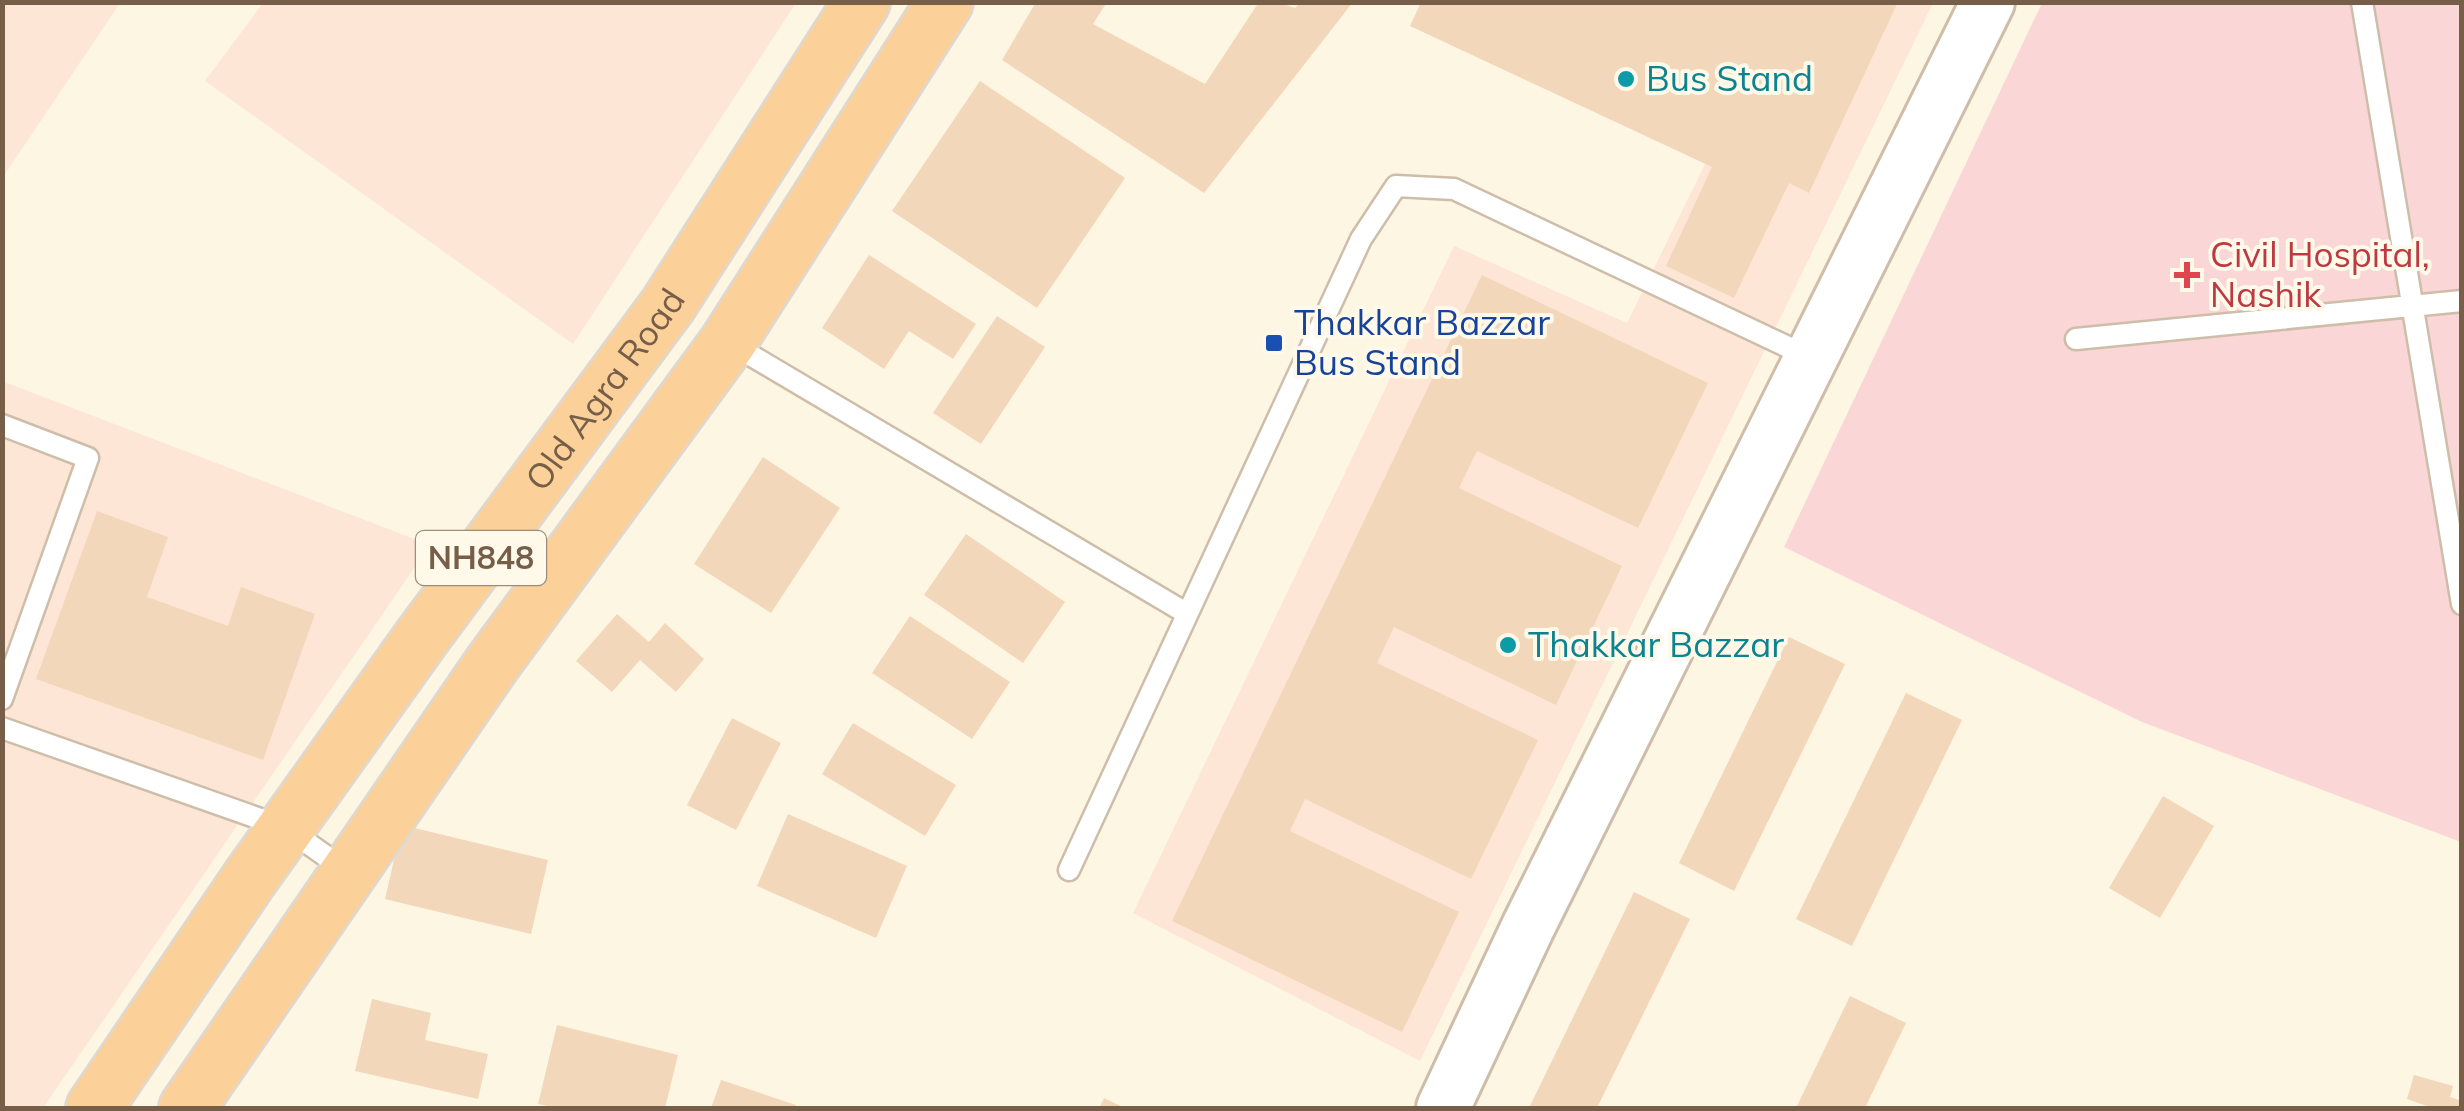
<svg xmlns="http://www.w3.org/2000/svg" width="2464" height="1111" viewBox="0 0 2464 1111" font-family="Mulish,sans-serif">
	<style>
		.commercial { fill: #fde6d6 }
		.medical { fill: #fbd6d6 }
		.building { fill: #f3d7ba }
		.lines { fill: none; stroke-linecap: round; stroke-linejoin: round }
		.service-casing { stroke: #cebea9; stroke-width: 25 }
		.tertiary-casing { stroke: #cebea9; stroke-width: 58 }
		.trunk-casing { stroke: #ded8d3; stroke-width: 60 }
		.service { stroke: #fff; stroke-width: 20 }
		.tertiary { stroke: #fff; stroke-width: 52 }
		.trunk { stroke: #fbd099; stroke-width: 55 }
		.culture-dot { fill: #0f9aa8; stroke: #fff9ea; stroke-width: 4 }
		.health-dot { fill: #e0444e; stroke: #fff9ea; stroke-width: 4 }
		.transit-dot { fill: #1a4fb4; stroke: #fff9ea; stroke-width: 4 }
		.labels { text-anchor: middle; stroke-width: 8; stroke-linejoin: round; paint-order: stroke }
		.shield { fill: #fff9ea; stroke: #9f8c79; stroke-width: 2.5 }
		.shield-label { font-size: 32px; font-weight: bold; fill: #765e48 }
		.culture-label { font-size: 35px; fill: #0d838f; stroke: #fff9ea; text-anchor: start }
		.health-label { font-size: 35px; fill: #be3a42; stroke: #fff9ea; text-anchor: start }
		.transit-label { font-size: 35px; fill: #164399; stroke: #fff9ea; text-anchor: start }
		.street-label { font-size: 35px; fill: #765e48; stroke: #fff9ea }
	</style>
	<rect width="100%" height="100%" fill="#fdf6e3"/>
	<path class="commercial" d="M3 2 120 3 3 177 2 3Z
		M263 3V2L796 3 573 344 205 81Z
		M1569 3H1933L1420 1061 1133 913 1454 246 1627 323 1745 83Z
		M2 381 430 545 43 1108H3Z"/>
	<path class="medical" d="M2042 3H2461V842L2142 722 1784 547Z"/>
	<path class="building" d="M1036 2H1107L1093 24 1205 84 1259 2H1277L1295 8 1300 2H1353L1204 193 1002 60Z
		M1421 2H1898L1809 193 1789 183 1734 298 1666 266 1712 167 1410 26Z
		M980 81 1125 178 1037 308 892 211Z
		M869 255 976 324 953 359 909 331 884 369 822 328Z
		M1482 275 1708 383 1638 528 1477 451 1459 488 1622 566 1556 705 1394 627 1377 663 1538 740 1471 879 1305 799 1290 831 1459 912 1402 1032 1172 921Z
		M997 316 1045 347 981 444 933 413Z
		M763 457 840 508 771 613 694 564Z
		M97 511 168 537 147 597 228 626 241 587 315 614 263 760 36 679Z
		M966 534 1065 602 1023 663 924 595Z
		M617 614 649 642 665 623 704 659 676 692 640 660 612 692 576 661Z
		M910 616 1010 682 972 739 872 673Z
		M1789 637 1845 664 1734 891 1679 863Z
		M1906 693 1962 720 1852 946 1796 919Z
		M732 718 781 743 736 830 687 805Z
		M853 723 956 785 925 836 822 774Z
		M2163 796 2214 826 2160 918 2109 888Z
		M788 814 907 866 876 938 757 886Z
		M402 825 548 860 531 934 385 899Z
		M1634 892 1690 919 1597 1108H1529Z
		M1850 996 1906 1023 1865 1108H1796Z
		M372 999 431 1013 425 1040 488 1054 478 1099 355 1071Z
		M557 1025 678 1055 665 1108H557L538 1104Z
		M2414 1075 2453 1086 2450 1097 2462 1101V1108H2427V1106L2407 1099Z
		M721 1080 796 1105 795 1108H711Z
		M1104 1098 1125 1108H1099Z"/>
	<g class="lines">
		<g class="service-casing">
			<path id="service" d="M2362 2 2462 604
				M2076 339 2462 301
				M730 343 1186 613
				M2 425 88 458 2 699
				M2 728 286 828 347 871
				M1069 870 1361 239 1396 186 1454 189 1809 357"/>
		</g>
		<g class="tertiary-casing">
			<path id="tertiary" d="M1443 1108 1528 927 1988 2"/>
		</g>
		<g class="trunk-casing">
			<g id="trunk">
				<path id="s1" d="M94 1108 250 878 422 637 668 305 862 2"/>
				<path d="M187 1108 492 664 728 342 945 2"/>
			</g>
		</g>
		<use href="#service" class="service"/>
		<use href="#tertiary" class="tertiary"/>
		<use href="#trunk" class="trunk"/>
	</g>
	<g class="culture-dot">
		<circle cx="1626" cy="79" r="10"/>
		<circle cx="1508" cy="645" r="10"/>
	</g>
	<path class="health-dot" d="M2182 260h10v10h10v10h-10v10h-10v-10h-10v-10h10z"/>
	<rect class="transit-dot" x="1264" y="333" width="20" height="20" rx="5"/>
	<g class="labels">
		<rect class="shield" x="416" y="531" width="130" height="54" rx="8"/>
		<g class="shield-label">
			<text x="481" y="569">NH848</text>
		</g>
		<g class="culture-label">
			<text x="1646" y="91">Bus Stand</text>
			<text x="1528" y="657">Thakkar Bazzar</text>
		</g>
		<g class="health-label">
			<text x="2210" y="267">Civil Hospital,<tspan x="2210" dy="40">Nashik</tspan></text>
		</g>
		<g class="transit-label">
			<text x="1294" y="335">Thakkar Bazzar<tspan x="1294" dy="40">Bus Stand</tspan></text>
		</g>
		<g class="street-label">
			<text dy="12" stroke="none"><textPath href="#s1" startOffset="882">Old Agra Road</textPath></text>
		</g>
	</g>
	<rect width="2464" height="1111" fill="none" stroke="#765e48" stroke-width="10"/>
</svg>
